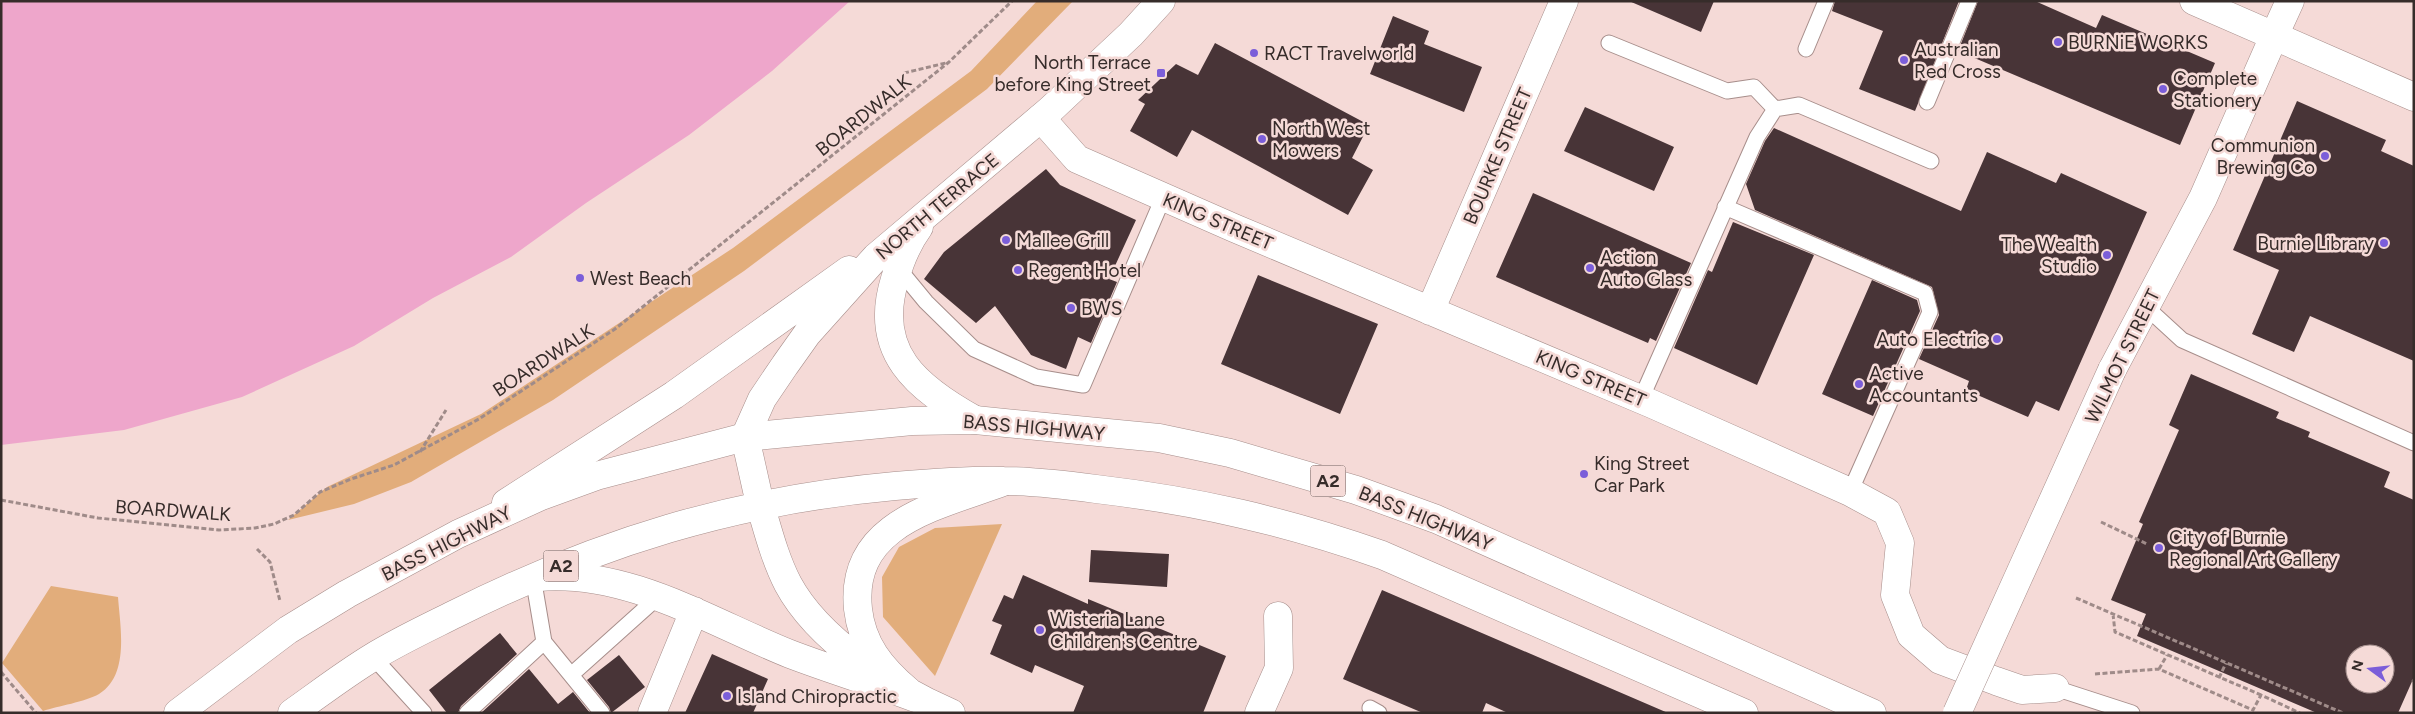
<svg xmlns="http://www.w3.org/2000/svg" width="2415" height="714" viewBox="0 0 2415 714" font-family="Figtree,sans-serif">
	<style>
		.green { fill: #e2ad7b }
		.water { fill: #eea6cb }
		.building { fill: #483437; fill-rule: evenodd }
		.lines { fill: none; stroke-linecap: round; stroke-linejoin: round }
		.service-casing { stroke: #a78e8b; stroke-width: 17 }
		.minor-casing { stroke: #a78e8b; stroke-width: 29 }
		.tertiary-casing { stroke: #a78e8b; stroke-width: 29 }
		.trunk-casing { stroke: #a78e8b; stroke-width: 29 }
		.path { stroke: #9f8b89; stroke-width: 3; stroke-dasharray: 5 2.5; stroke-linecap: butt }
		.service { stroke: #fff; stroke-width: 15 }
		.minor { stroke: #fff; stroke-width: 28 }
		.tertiary { stroke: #fff; stroke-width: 28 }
		.trunk { stroke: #fff; stroke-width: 28 }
		.minor-bridge-casing { stroke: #a78e8b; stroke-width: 29; stroke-linecap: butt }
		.minor-bridge { stroke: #fff; stroke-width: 28 }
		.poi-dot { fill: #7b5ed9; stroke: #f5dad7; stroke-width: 2 }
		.labels { text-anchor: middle; stroke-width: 5; stroke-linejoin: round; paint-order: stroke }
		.shield { fill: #f5dad7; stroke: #6f605e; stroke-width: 1 }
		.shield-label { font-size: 18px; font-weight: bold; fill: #362c2a }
		.poi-label { font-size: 19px; fill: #362c2a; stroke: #f5dad7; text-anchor: start }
		.street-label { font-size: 19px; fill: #362c2a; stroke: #f5dad7 }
	</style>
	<rect width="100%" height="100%" fill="#f5dad7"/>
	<path class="green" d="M1037 1H1073L987 89 744 271 553 400 411 482 354 504 288 520 327 487 481 414 733 248 971 71Z
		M1002 524 935 676 883 617 882 577 899 547 935 528Z
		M51 586 118 597C120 626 130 675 99 694 85 702 58 706 43 711L2 663Z"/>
	<path class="water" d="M1 1H850L772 71 689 135 586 203 511 257 433 298 354 346 242 397 124 430 1 445Z"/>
	<path class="building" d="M1629 1H1714L1701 32Z
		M1835 1H1959L1915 111 1859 89 1883 31 1832 11Z
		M1978 1H2035L2096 28 2102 15 2215 63 2180 145 1958 51Z
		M1393 16 1429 31 1424 44 1482 67 1464 112 1370 74Z
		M1215 43 1369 125 1352 158 1373 170 1348 215 1192 130 1177 157 1130 131 1145 104 1138 100 1176 64 1198 75Z
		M2297 101 2386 140 2381 151 2414 166V361L2310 316 2294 352 2252 334 2279 270 2233 250Z
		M1585 107 1674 147 1654 191 1564 151Z
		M1774 128 1961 211 1987 152 2056 183 2061 173 2147 212 2059 411 2036 401 2028 417 1966 390 1969 381 1919 359 1939 315 1932 287 1755 210 1746 184 1765 141Z
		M1046 169 1060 185 1136 220 1109 279 1117 282 1091 343 1078 337 1066 369 1031 355 995 306 976 323 924 279 944 252Z
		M1533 193 1691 263 1656 341 1650 338 1648 343 1496 277Z
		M1733 222 1814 255 1757 385 1674 348 1708 270 1712 272Z
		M1258 275 1378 324 1340 414 1221 364Z
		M1872 280 1917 300 1920 311 1873 416 1822 394Z
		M2191 374 2279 412 2276 418 2310 432 2308 437 2390 472 2384 487 2414 500V677L2398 713H2317L2137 636 2146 614 2111 600 2143 524 2139 522 2179 430 2169 425ZM2355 654H2385V684H2355Z
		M1091 550 1169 554 1167 587 1089 582Z
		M1023 575 1088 604V599L1226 656 1203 713H1073L1084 686 1035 665 1032 673 990 654 1002 625 992 621 1004 595 1013 599Z
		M1382 590 1668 713H1508L1486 703 1482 713H1423L1343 679Z
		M500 633 517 654 461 706 458 713H447L429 690Z
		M712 654 768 679 753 713H685Z
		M619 655 645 687 611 713 609 707 587 680Z
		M529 669 558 704 573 692 590 713H481Z"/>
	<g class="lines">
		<g class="service-casing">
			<path id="service" d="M1609 43 1727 91 1754 87 1775 109
				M1806 49 1826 1
				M1927 102 1969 1
				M1725 207 1925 293 1930 312 1850 492
				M898 268 926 302 974 349 1036 377 1083 385 1163 198
				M2146 307 2182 340 2414 443
				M1641 399 1757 137 1775 109 1799 105 1931 161
				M544 642 602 713
				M373 657 424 713
				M571 675 658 597
				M2055 688 2132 713
				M1370 708 1379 713
				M467 713 544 642 533 577"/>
		</g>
		<g class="minor-casing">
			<path id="minor" d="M1041 118 1077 159 1234 228 1652 404 1850 492 1887 512 1900 543 1895 595 1911 635 1940 660 1996 681 2022 690 2055 688
				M1430 311 1564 1
				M2112 370 2203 198 2274 36
				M760 504C768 531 775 559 788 584 818 640 893 688 951 713
				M538 577C628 569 710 622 790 654 832 670 875 683 916 698
				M908 691C881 668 862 645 858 609 849 522 939 506 1003 482
				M652 713 694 611
				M1259 713 1279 668 1278 616"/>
		</g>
		<g class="tertiary-casing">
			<path id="tertiary" d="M2194 1 2414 97
				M2274 36 2290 1
				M919 227C908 242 900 261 895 279 872 352 917 388 975 420
				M745 437 762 399 785 365 807 334 876 257 1050 110 1131 34 1161 1
				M506 503 674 395 849 270"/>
		</g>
		<g class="trunk-casing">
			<path id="trunk" d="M745 437 760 504
				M178 713 288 630 347 594 458 534 541 496 596 476 745 437 912 421 975 420 1159 438 1230 453 1356 490 1436 519 1872 713
				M292 713C319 694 345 674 373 657 399 641 427 628 455 614 597 543 736 500 895 486 931 483 967 480 1004 481 1035 481 1066 485 1096 489 1198 501 1285 521 1382 555L1744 713"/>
		</g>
		<path class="path" d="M904 73 946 63
			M420 452 446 410
			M1 500 98 518 219 530 255 528 274 524 294 515 320 492 351 479 394 465 479 419 615 329 949 62 1012 1
			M2101 522 2147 544
			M257 549 270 562 280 601
			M2076 598 2343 713
			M2113 614 2115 632 2261 695
			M2159 669 2167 655
			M1 672 36 713
			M2095 674 2159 669 2253 710 2261 695 2300 713
			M2219 678 2226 663
			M2412 680 2414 681"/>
		<use href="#service" class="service"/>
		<use href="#minor" class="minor"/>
		<use href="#tertiary" class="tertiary"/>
		<use href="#trunk" class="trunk"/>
		<g class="minor-bridge-casing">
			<path id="minor-bridge" d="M1957 713 2112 370"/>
		</g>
		<use href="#minor-bridge" class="minor-bridge"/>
	</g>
	<g class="poi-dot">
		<circle cx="2058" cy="42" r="5"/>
		<circle cx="1254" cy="53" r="5"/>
		<circle cx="1904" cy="60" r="5"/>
		<rect x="1156" y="68" width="10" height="10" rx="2.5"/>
		<circle cx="2163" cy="89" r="5"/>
		<circle cx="1262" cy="139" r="5"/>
		<circle cx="2325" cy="156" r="5"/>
		<circle cx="1006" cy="240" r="5"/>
		<circle cx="2384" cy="243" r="5"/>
		<circle cx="2107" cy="255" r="5"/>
		<circle cx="1590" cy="268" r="5"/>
		<circle cx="1018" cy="270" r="5"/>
		<circle cx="580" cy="278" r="5"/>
		<circle cx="1071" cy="308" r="5"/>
		<circle cx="1997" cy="339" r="5"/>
		<circle cx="1859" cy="384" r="5"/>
		<circle cx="1584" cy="474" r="5"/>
		<circle cx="2159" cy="548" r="5"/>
		<circle cx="1040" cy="630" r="5"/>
		<circle cx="727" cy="696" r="5"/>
	</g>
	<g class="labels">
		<g class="shield">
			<rect x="1310.5" y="465.5" width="35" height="31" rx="4"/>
			<rect x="543.5" y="550.5" width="35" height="31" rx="4"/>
		</g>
		<g class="shield-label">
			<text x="1328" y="487">A2</text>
			<text x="561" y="572">A2</text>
		</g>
		<g class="poi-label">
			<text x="2068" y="49">BURNiE WORKS</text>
			<text x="1914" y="56">Australian<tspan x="1914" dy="22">Red Cross</tspan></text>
			<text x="1264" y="60">RACT Travelworld</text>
			<text x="1151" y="69" text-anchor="end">North Terrace<tspan x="1151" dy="22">before King Street</tspan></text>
			<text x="2173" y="85">Complete<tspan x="2173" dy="22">Stationery</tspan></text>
			<text x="1272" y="135">North West<tspan x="1272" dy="22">Mowers</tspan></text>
			<text x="2315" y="152" text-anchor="end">Communion<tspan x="2315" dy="22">Brewing Co</tspan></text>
			<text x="1016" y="247">Mallee Grill</text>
			<text x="2374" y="250" text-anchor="end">Burnie Library</text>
			<text x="2097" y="251" text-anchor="end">The Wealth<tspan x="2097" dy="22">Studio</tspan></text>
			<text x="1600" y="264">Action<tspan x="1600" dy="22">Auto Glass</tspan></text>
			<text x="1028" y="277">Regent Hotel</text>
			<text x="590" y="285">West Beach</text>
			<text x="1081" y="315">BWS</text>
			<text x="1987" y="346" text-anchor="end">Auto Electric</text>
			<text x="1869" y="380">Active<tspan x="1869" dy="22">Accountants</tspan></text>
			<text x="1594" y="470">King Street<tspan x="1594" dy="22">Car Park</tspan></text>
			<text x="2169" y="544">City of Burnie<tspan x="2169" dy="22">Regional Art Gallery</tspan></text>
			<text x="1050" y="626">Wisteria Lane<tspan x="1050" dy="22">Children's Centre</tspan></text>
			<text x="737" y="703">Island Chiropractic</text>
		</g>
		<g class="street-label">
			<text transform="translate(863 115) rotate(-39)" y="7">BOARDWALK</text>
			<text transform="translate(1497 156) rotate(-67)" y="7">BOURKE STREET</text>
			<text transform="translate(937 206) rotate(-40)" y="7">NORTH TERRACE</text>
			<text transform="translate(1218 221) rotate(23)" y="7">KING STREET</text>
			<text transform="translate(2122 356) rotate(-64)" y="7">WILMOT STREET</text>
			<text transform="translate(543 360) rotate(-33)" y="7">BOARDWALK</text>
			<text transform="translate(1591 378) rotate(23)" y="7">KING STREET</text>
			<text transform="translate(1034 427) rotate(5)" y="7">BASS HIGHWAY</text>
			<text transform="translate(173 510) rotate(4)" y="7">BOARDWALK</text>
			<text transform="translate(1426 518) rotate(22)" y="7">BASS HIGHWAY</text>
			<text transform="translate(446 543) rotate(-27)" y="7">BASS HIGHWAY</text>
		</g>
	</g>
	<rect width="2415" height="714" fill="none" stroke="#362c2a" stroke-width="5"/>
	<g transform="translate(2370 669) rotate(285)"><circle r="24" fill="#f5dad7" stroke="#a99492"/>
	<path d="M0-4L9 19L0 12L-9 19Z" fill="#7b5ed9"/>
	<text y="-8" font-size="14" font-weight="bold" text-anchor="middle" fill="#362c2a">N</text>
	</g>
</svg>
